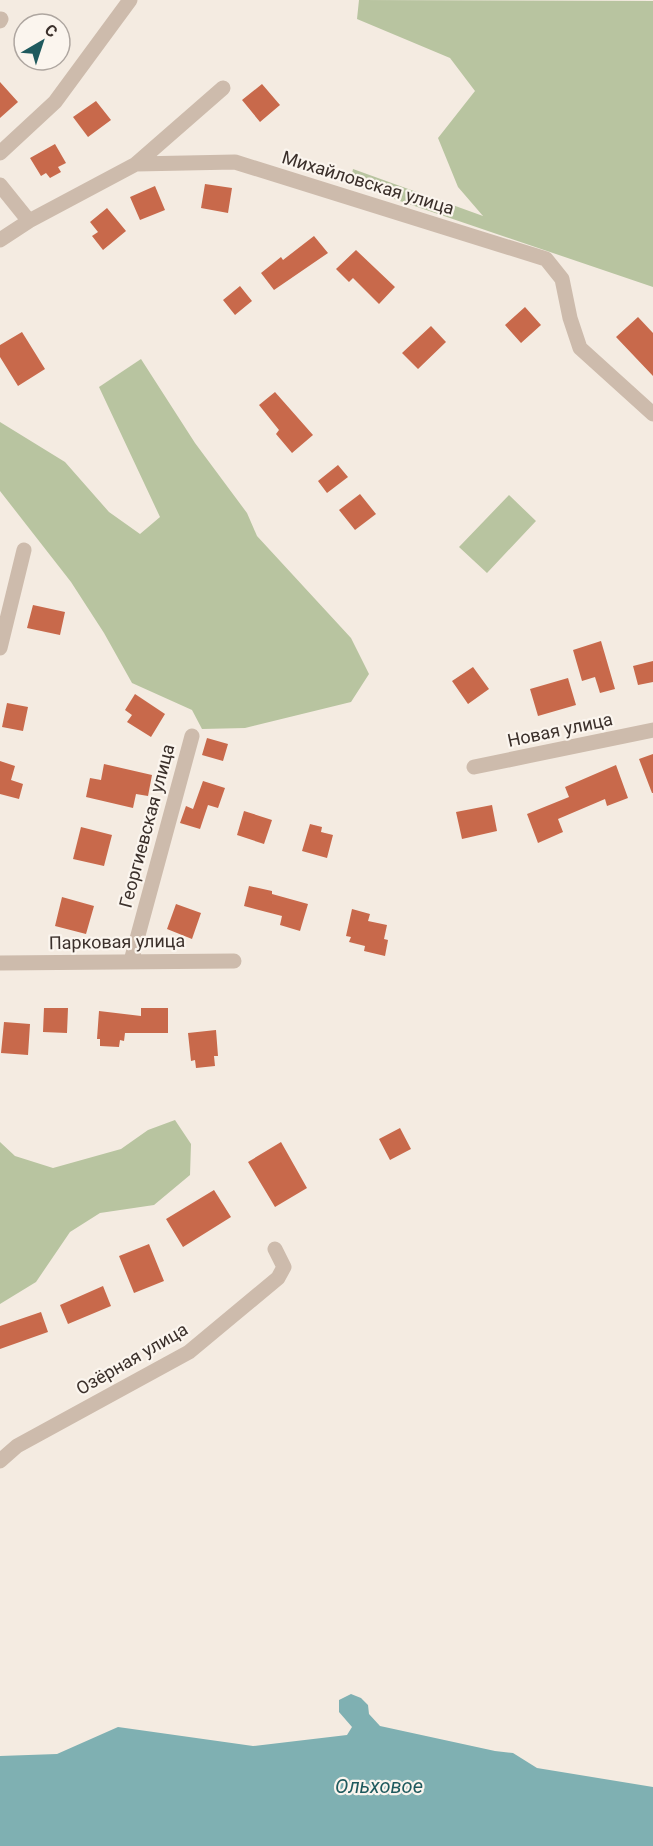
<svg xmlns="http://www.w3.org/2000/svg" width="653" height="1846" viewBox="0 0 653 1846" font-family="Roboto,sans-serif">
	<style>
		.green { fill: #b8c4a0 }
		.water { fill: #7fb0b2 }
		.building { fill: #c8694b }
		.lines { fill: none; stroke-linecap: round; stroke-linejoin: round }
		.minor { stroke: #cdbbac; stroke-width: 15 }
		.labels { text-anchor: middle; stroke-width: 4.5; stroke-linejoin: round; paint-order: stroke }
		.street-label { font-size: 18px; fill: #3b302b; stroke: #fbf5ee }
		.water-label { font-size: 20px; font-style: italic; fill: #1f5a5e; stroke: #fbf5ee }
	</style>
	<rect width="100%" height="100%" fill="#f4ebe1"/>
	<path class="green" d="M359 0 653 1V287L350 184 353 169 483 216 458 187 438 138 475 91 450 58 357 19Z
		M141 359 195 443 247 513 257 536 351 638 369 674 351 702 245 728 202 729 192 710 132 683 104 633 71 582 0 491V422L65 462 109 512 140 534 160 517 99 387Z
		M509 495 536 521 487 573 459 547Z
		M175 1120 191 1144 190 1175 154 1205 100 1213 70 1232 36 1282 0 1304V1142L15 1156 53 1168 121 1149 148 1130Z"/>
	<path class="water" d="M351 1694 361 1698 368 1705 369 1714 380 1726 495 1751 513 1753 537 1768 653 1787V1846H0V1756L57 1754 118 1727 253 1746 347 1735 352 1727 339 1712V1700Z"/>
	<path class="building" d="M0 82 18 102 0 118Z
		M262 84 280 105 260 122 242 100Z
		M96 101 111 120 88 137 73 117Z
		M55 144 66 163 58 167 61 172 50 178 46 173 41 176 30 158Z
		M205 184 232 188 228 213 201 208Z
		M155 186 165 210 140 220 130 197Z
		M107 208 126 231 103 250 92 236 98 232 90 222Z
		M314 236 328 253 274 290 261 273 281 257 283 260Z
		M356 250 395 287 379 304 353 278 349 282 336 269Z
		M240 286 252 301 235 315 223 300Z
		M525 307 541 325 521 343 505 325Z
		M638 317 653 333V376L616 337Z
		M431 326 446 342 418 369 402 353Z
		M22 332 45 369 18 386 0 357V345Z
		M275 392 313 435 292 453 276 434 279 430 259 405Z
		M338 465 348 477 327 493 318 481Z
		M360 494 376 514 355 530 339 510Z
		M33 605 65 612 60 635 27 628Z
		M601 641 615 689 600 693 595 677 582 681 573 650Z
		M653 661V682L638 685 633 666Z
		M473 667 489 689 468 704 452 681Z
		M568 678 576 705 538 716 530 689Z
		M135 694 165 714 151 737 127 722 132 715 125 710Z
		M7 703 28 707 23 731 2 727Z
		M207 738 228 744 223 761 202 755Z
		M653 754V793H652L639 759Z
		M0 761 15 766 11 780 23 784 19 799 0 794Z
		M104 764 152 775 148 796 136 794 133 808 86 797 90 778 101 780Z
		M616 765 628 798 607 806 605 799 558 819 563 832 538 843 527 814 569 797 565 787Z
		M203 781 225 788 218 808 208 805 200 829 180 823 186 806 193 809Z
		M492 805 497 831 462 839 456 812Z
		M244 811 272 820 264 844 237 835Z
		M310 824 322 827 321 832 333 835 327 858 302 851Z
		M81 827 112 835 104 866 73 859Z
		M249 886 272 891V894L308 904 300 931 280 925 282 916 244 906Z
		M62 897 94 906 86 934 55 926Z
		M176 904 201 913 192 939 167 929Z
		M352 909 370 914 368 921 387 925 384 939 388 940 385 956 364 951 365 946 349 942 351 937 346 936Z
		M44 1008H68L67 1033 43 1032Z
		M141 1008H168V1033H125L124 1041 120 1040 119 1047 100 1046V1039H97L99 1011 141 1016Z
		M4 1022 30 1024 28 1055 1 1053Z
		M216 1030 218 1056H214L215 1066 196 1068 195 1060 191 1061 188 1033Z
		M400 1128 411 1149 390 1160 379 1139Z
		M281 1142 307 1188 275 1207 248 1162Z
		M214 1190 231 1217 183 1247 166 1219Z
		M149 1244 164 1281 134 1293 119 1256Z
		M103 1286 111 1306 68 1324 60 1305Z
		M41 1312 48 1332 0 1349V1326Z"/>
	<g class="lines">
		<path class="minor" d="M0 21 1 19
			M0 153 55 102 130 0
			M136 164 223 88
			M0 185 29 221
			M0 240 29 221 136 164 235 162 546 259 562 279 570 318 580 348 653 414
			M0 648 24 550
			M474 767 653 730
			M131 961 192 736
			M0 963 234 961
			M0 1461 17 1446 189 1352 278 1278 284 1267 275 1249"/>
	</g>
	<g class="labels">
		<g class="street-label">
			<text transform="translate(368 183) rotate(17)" y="6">Михайловская улица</text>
			<text transform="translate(560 730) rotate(-12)" y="6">Новая улица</text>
			<text transform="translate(147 826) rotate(-75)" y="6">Георгиевская улица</text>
			<text transform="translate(117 942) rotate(-1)" y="6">Парковая улица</text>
			<text transform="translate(132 1359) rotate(-30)" y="6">Озёрная улица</text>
		</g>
		<g class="water-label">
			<text x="379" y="1793">Ольховое</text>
		</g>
	</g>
	<g transform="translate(42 42) rotate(39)"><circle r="28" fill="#fbf5ee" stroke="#aea6a0" stroke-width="1.5"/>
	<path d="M0-4.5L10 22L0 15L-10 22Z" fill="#1f5a5e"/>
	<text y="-9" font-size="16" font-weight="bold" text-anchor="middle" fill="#3b302b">С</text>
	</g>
</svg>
